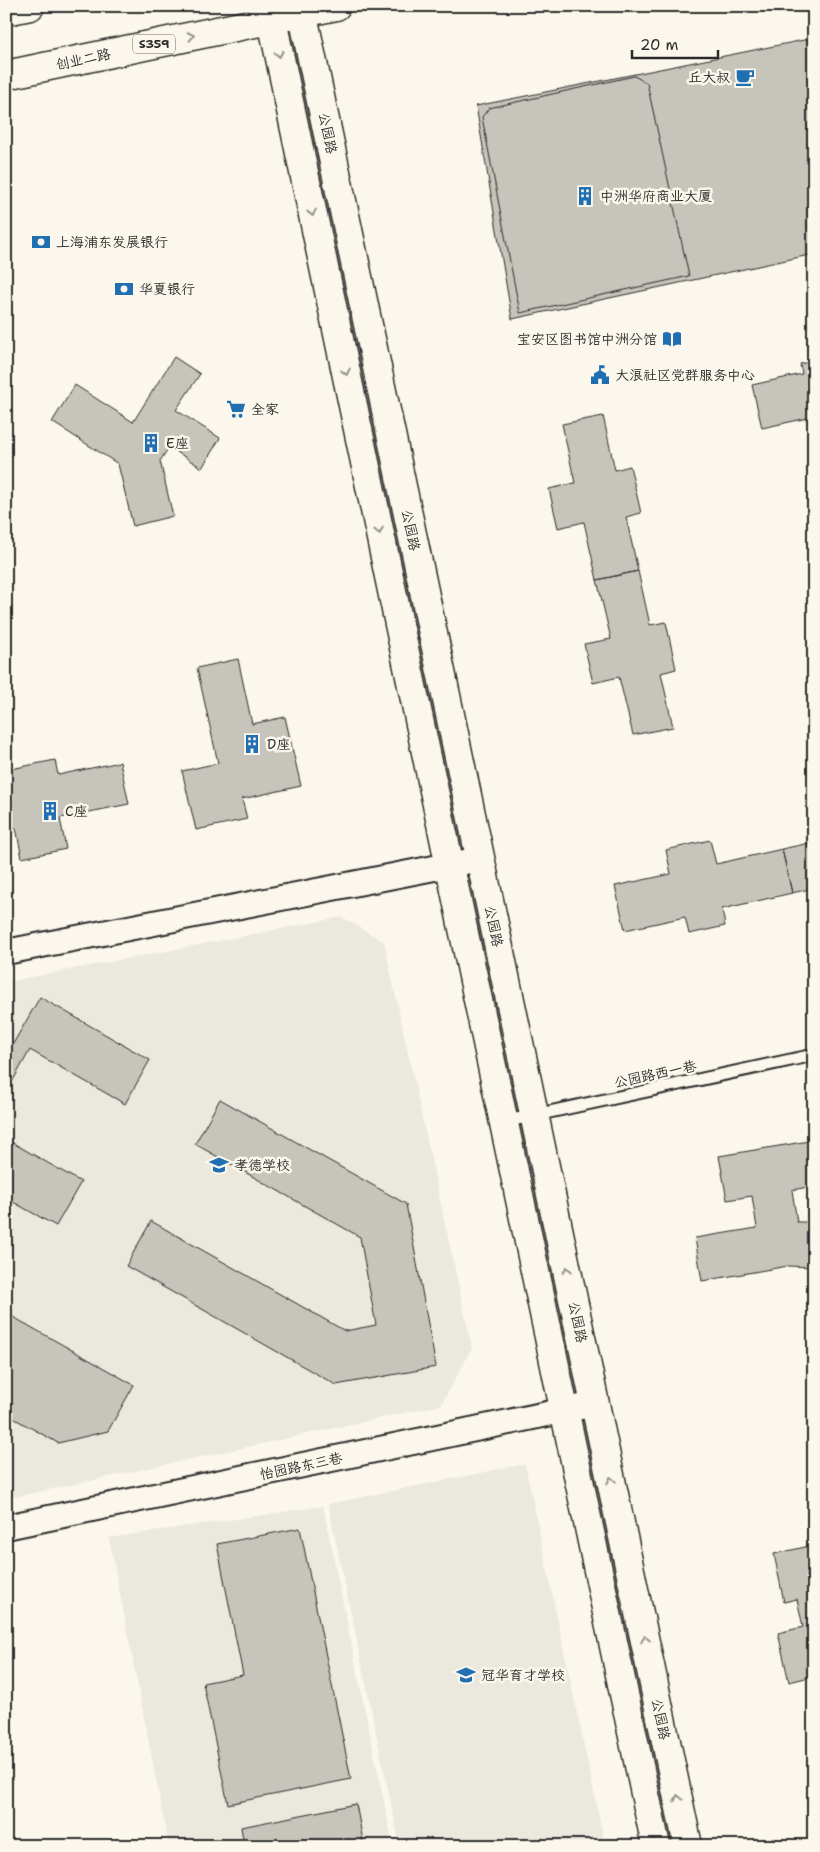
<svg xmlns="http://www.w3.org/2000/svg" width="820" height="1852" viewBox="0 0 820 1852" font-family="'Shantell Sans','LXGW WenKai TC',sans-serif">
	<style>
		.built { fill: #ebe8de }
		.building { fill: #c7c4bc; stroke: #2b2b2b }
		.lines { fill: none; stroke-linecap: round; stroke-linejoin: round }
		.lane-casing { stroke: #2b2b2b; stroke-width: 15 }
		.street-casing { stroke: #2b2b2b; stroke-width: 28 }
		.secondary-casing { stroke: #2b2b2b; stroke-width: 31 }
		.primary-casing { stroke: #2b2b2b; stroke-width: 31 }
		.lane { stroke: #fbf7ec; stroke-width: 11 }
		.street { stroke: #fbf7ec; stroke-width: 24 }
		.secondary { stroke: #fbf7ec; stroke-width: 28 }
		.primary { stroke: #fbf7ec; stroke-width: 28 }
		.oneway { stroke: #93918c }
		.labels { text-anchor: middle; stroke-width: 5; stroke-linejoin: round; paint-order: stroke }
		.shield { fill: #fbf7ec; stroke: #696865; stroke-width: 1 }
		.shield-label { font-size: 12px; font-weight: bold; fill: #2b2b2b }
		.street-label { font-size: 14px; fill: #2b2b2b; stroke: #fbf7ec }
		.poi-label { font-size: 14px; fill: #2b2b2b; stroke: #fbf7ec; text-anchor: start }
	</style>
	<rect width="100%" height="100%" fill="#fbf7ec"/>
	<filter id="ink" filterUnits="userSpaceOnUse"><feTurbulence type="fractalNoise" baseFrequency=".02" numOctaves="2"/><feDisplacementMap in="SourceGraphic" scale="10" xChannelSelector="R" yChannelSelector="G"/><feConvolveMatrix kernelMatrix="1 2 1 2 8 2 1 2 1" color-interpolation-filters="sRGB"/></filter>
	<g filter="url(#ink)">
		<path class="built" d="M342 917 384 942 472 1348 441 1405 6 1499V982Z
			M525 1464 605 1846H400L328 1504Z
			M323 1506 393 1846H169L109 1538Z"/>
		<path class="building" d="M814 38V254L512 319 476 106Z
			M634 76 647 83 689 276 520 313 482 117 489 108Z
			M174 357 200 374 176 410 220 438 202 468 169 447 160 461 173 516 133 526 118 464 52 422 75 385 133 422Z
			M814 361V426L812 417 762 428 752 385 802 374 800 364Z
			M603 416 615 470 630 466 641 513 626 517 638 571 597 580 584 522 558 528 549 489 575 483 562 424Z
			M638 571 650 625 666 622 676 669 661 673 673 727 633 735 619 677 593 683 584 644 611 639 597 580Z
			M238 659 252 724 285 717 301 786 242 799 247 819 196 830 182 771 218 763 197 668Z
			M55 760 58 775 120 762 129 804 60 818 66 849 22 858 16 828 6 830V770Z
			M710 840 716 864 782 849 792 893 722 909 725 926 689 934 685 917 625 930 615 886 671 874 666 850Z
			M814 842V888L792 893 782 849Z
			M40 997 150 1060 125 1104 30 1050 6 1093V1056Z
			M220 1099 406 1204 436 1367 336 1385 126 1266 151 1221 345 1331 376 1325 360 1237 195 1144Z
			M6 1139 81 1182 56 1226 6 1198Z
			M809 1141 814 1167V1186L792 1190 797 1222H814V1267L788 1266 702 1281 695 1238 757 1228 752 1196 727 1200 719 1156Z
			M6 1313 134 1385 108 1431 58 1443 6 1414Z
			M300 1528 351 1779 228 1804 203 1683 243 1675 217 1544Z
			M814 1545V1676L789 1682 778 1633 803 1627 797 1599 784 1602 774 1554Z
			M356 1804 364 1846H244L241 1827Z"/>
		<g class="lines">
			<g class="lane-casing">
				<path id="lane" d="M503 1122 814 1055"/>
			</g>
			<g class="street-casing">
				<path id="street" d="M6 952 480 859
					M6 1527 595 1404"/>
			</g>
			<g class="secondary-casing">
				<path id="secondary" d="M269 6 656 1846
					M301 6 688 1846"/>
			</g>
			<g class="primary-casing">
				<path id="primary" d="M6 11 30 6
					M6 75 336 6"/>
			</g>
			<use href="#lane" class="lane"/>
			<use href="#street" class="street"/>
			<use href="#secondary" class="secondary"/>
			<use href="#primary" class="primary"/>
		</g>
		<defs><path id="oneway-chevron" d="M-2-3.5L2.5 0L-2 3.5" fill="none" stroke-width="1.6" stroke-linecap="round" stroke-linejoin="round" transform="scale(1.25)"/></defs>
		<g class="oneway">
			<use href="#oneway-chevron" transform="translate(191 36) rotate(-12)"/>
			<use href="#oneway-chevron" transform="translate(279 54) rotate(79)"/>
			<use href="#oneway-chevron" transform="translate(312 213) rotate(78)"/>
			<use href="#oneway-chevron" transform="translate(346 372) rotate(78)"/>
			<use href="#oneway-chevron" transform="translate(379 531) rotate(78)"/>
			<use href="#oneway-chevron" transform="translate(567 1270) rotate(-102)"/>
			<use href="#oneway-chevron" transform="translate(611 1480) rotate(-102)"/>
			<use href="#oneway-chevron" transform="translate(645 1639) rotate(-102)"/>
			<use href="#oneway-chevron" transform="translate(678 1798) rotate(-102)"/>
		</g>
	</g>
	<defs>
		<g id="cafe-bare" transform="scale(1.5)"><path d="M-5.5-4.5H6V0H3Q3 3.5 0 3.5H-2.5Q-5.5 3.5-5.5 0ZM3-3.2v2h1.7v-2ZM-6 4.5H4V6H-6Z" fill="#1f6fb2" stroke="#fbf7ec" stroke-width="2.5" paint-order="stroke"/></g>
		<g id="building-bare" transform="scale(1.5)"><path d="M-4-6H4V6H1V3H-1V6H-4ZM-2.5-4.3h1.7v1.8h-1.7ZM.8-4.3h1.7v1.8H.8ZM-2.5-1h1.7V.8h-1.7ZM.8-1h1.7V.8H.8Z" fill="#1f6fb2" stroke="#fbf7ec" stroke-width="2.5" paint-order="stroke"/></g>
		<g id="bank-bare" transform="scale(1.5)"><path d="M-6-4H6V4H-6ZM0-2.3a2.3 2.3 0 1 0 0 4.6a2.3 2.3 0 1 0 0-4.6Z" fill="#1f6fb2" stroke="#fbf7ec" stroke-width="2.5" paint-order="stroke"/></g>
		<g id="library-bare" transform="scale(1.5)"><path d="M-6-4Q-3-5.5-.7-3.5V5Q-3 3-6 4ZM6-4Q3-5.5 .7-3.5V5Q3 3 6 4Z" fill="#1f6fb2" stroke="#fbf7ec" stroke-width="2.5" paint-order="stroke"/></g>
		<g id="civic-bare" transform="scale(1.5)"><path d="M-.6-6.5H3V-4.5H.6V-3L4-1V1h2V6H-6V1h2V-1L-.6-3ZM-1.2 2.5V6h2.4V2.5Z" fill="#1f6fb2" stroke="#fbf7ec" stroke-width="2.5" paint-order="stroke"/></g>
		<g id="supermarket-bare" transform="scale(1.5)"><path d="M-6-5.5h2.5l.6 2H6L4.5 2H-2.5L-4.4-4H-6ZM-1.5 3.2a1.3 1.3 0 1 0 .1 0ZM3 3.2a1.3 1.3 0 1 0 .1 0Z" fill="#1f6fb2" stroke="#fbf7ec" stroke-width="2.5" paint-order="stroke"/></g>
		<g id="school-bare" transform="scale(1.5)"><path d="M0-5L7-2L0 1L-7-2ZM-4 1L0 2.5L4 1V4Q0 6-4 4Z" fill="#1f6fb2" stroke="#fbf7ec" stroke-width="2.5" paint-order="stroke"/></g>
	</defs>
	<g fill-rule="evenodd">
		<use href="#cafe-bare" x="745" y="77"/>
		<use href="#building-bare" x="585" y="196"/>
		<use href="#bank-bare" x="41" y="242"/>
		<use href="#bank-bare" x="124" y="289"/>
		<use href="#library-bare" x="672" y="339"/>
		<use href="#civic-bare" x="600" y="375"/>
		<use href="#supermarket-bare" x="236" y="409"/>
		<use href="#building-bare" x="151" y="443"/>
		<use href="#building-bare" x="252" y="744"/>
		<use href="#building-bare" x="50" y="811"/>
		<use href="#school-bare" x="219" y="1165"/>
		<use href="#school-bare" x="466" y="1675"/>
	</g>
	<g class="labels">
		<rect class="shield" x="133" y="34.5" width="42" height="19" rx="4"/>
		<g class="shield-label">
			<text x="154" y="48">S359</text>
		</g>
		<g class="street-label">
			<text transform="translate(83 59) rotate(-12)" y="5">创业二路</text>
			<text transform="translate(328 133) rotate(78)" y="5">公园路</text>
			<text transform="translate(411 530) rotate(78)" y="5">公园路</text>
			<text transform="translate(494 926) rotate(78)" y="5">公园路</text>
			<text transform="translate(655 1074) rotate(-12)" y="5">公园路西一巷</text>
			<text transform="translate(578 1322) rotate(78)" y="5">公园路</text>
			<text transform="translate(301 1466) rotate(-12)" y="5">怡园路东三巷</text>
			<text transform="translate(661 1719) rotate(78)" y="5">公园路</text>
		</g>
		<g class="poi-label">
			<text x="730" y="82" text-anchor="end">丘大叔</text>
			<text x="600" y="201">中洲华府商业大厦</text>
			<text x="56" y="247">上海浦东发展银行</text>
			<text x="139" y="294">华夏银行</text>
			<text x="657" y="344" text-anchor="end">宝安区图书馆中洲分馆</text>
			<text x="615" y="380">大浪社区党群服务中心</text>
			<text x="251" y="414">全家</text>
			<text x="166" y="448">E座</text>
			<text x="267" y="749">D座</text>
			<text x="65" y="816">C座</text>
			<text x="234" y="1170">孝德学校</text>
			<text x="481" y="1680">冠华育才学校</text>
		</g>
	</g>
	<rect width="820" height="1852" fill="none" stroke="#fbf7ec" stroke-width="25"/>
	<rect x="12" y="12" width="795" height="1827" fill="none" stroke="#2b2b2b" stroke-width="2" filter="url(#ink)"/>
	<path d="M632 50v8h86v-8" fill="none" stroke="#2b2b2b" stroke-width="2.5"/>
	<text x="640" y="50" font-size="15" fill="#2b2b2b" stroke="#fbf7ec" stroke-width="4" paint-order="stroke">20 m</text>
</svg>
